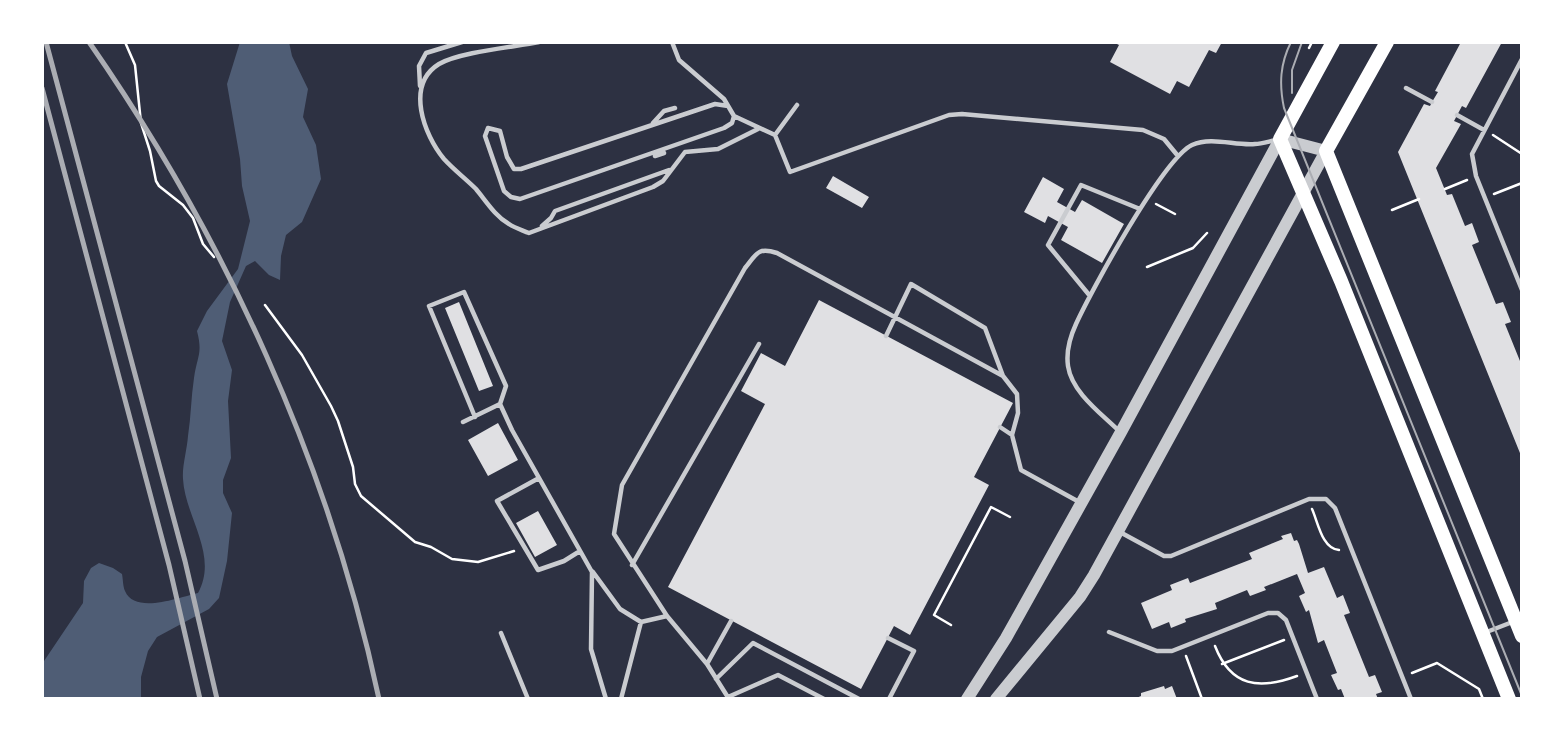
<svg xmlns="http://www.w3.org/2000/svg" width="1564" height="741" viewBox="0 0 1564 741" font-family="'PT Sans',sans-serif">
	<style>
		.water { fill: #4f5d75 }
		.building { fill: #e0e0e3 }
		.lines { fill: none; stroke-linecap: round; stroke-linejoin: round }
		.path { stroke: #fff; stroke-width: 2.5 }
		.service { stroke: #caccd0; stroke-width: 4.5 }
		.tertiary { stroke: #caccd0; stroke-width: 12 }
		.primary { stroke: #fff; stroke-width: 14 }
		.tram { stroke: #abadb3; stroke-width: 2 }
		.rail { stroke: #abadb3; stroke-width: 5 }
	</style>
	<rect width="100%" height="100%" fill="#2d3142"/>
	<path class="water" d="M240 42H289L292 56 308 89 303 117 316 145 321 179 302 222 286 235 281 256 280 280 269 275 255 261 246 266 230 302 222 341 232 370 228 401 231 458 223 480V493L232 513 227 561 219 598 209 609 157 637 148 651 141 677V699H42V664L83 603 84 581 91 568 99 563 113 568 122 574C123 579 123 587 125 591 135 615 180 597 198 593 219 555 185 517 183 479 182 466 187 450 188 436 191 417 191 397 194 378 197 356 203 354 197 331L207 311 238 269 250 221 242 186 240 159 227 84Z"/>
	<path class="building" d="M1113 42H1222L1216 53 1209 50 1189 87 1177 81 1170 94 1110 62 1119 45Z
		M1461 42H1502L1466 108 1462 106 1454 121 1461 124 1436 168 1447 195 1452 194 1465 226 1472 223 1479 242 1472 245 1496 304 1503 302 1511 322 1505 324 1522 366V458L1398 152 1424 104 1430 106 1432 102 1438 92 1435 91Z
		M833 176 869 197 862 208 826 188Z
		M1043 177 1064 189 1057 202 1075 212 1082 200 1124 224 1102 263 1061 240 1068 227 1048 216 1045 223 1024 212Z
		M819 300 1013 403 974 477 989 485 910 635 894 626 861 689 668 587 765 404 741 391 761 353 785 366Z
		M459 302 493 386 479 391 445 308Z
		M498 423 518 460 488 476 468 440Z
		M538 511 557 545 535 557 516 523Z
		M1291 533 1294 541 1297 540 1299 544 1308 573 1324 567 1337 598 1343 595 1350 613 1344 615 1369 677 1375 675 1382 692 1376 694 1378 699H1345L1341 689 1338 690 1331 675 1337 673 1324 640 1318 643 1309 610 1306 612 1299 596 1305 593 1297 574 1264 587 1266 590 1250 596 1247 590 1215 603 1217 609 1185 619 1186 622 1171 628 1169 622 1152 629 1141 603 1172 590 1170 585 1188 578 1190 583 1252 559 1249 553 1283 539 1281 536Z
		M1164 686 1165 689 1172 686 1177 699H1134L1141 696V693Z"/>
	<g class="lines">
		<path class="path" d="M125 42 135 65 141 123 150 151 156 181 159 186 183 205 193 218 203 244 214 257
			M1309 48 1312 42
			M1493 135 1522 154
			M1445 189 1467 180
			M1494 194 1522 183
			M1156 204 1175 214
			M1392 210 1419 199
			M1147 267 1193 248 1207 233
			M265 305 302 355 331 406 338 421 353 467 355 484 361 496 415 542 431 547 452 559 478 562 514 551
			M1312 509C1318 522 1322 549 1339 550
			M951 625 934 615 991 507 1010 517
			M1215 646C1231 687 1259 690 1297 676
			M1186 656 1202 699
			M1222 664 1284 640
			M1412 673 1437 663 1479 689 1483 699"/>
		<path class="service" d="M539 42C514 47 460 52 439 64 405 85 424 135 444 159 454 170 466 179 476 189 486 201 495 216 509 224 515 228 522 230 529 233L653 187 663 181 685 152 718 149 758 129
			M672 42 679 60 724 99 734 116 775 135 790 172 949 115 962 114 1143 130 1164 139 1178 156
			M1522 59 1472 154 1476 176 1522 290
			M420 86 419 66 426 53 462 42
			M1406 88 1432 102
			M728 106 715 104 521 169H514L507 157 500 131 488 128 485 136 504 191 511 197 520 199 724 128 732 123 734 116
			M1457 115 1484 130
			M653 123 664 111 675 108
			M775 135 797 105
			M655 156 664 153 662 150
			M542 226 551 218 555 211 669 170
			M1090 296 1048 245 1081 185 1140 209
			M886 336 911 284 985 328 1003 376 1017 394 1018 413 1012 435 1021 470 1081 503
			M475 417 429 306 464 292 506 386 500 404 512 430 592 572 591 649 606 699
			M463 422 500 404
			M1000 427 1012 435
			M1120 432C1102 414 1072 393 1068 366 1066 352 1070 337 1076 324 1091 291 1163 159 1192 145 1212 136 1235 146 1255 144 1262 144 1270 141 1276 140
			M539 478 497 501 538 570 564 561 580 551
			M1118 531 1164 556H1171L1309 499H1326L1335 508 1411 699
			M632 565 759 344
			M593 572 620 609 641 622 667 616
			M1109 632 1157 651H1172L1268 613H1278L1286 620 1317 699
			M501 633 528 699
			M1484 633 1515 621
			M888 638 914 651 889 699
			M707 664 731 621
			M716 679 753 643 859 699
			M728 697 778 675 824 699
			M621 699 641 622
			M729 699 707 664 667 616 614 534 622 485 745 268C757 253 758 247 777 253L1003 376"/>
		<path class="tertiary" d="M967 699 1006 638 1121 432 1280 139 1326 151 1094 575 1080 597 996 699"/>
		<path class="primary" d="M1333 42 1280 139 1341 281 1509 699
			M1387 42 1326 151 1522 636"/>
		<path class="tram" d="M1291 42C1280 64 1279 84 1284 108L1522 696
			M1292 93V70L1302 42"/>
		<path class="rail" d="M46 42 185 561 217 699
			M89 42C226 239 329 464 379 699
			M42 88 169 565 200 699"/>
	</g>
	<rect width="1564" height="741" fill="none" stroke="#ffffff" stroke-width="88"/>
</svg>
